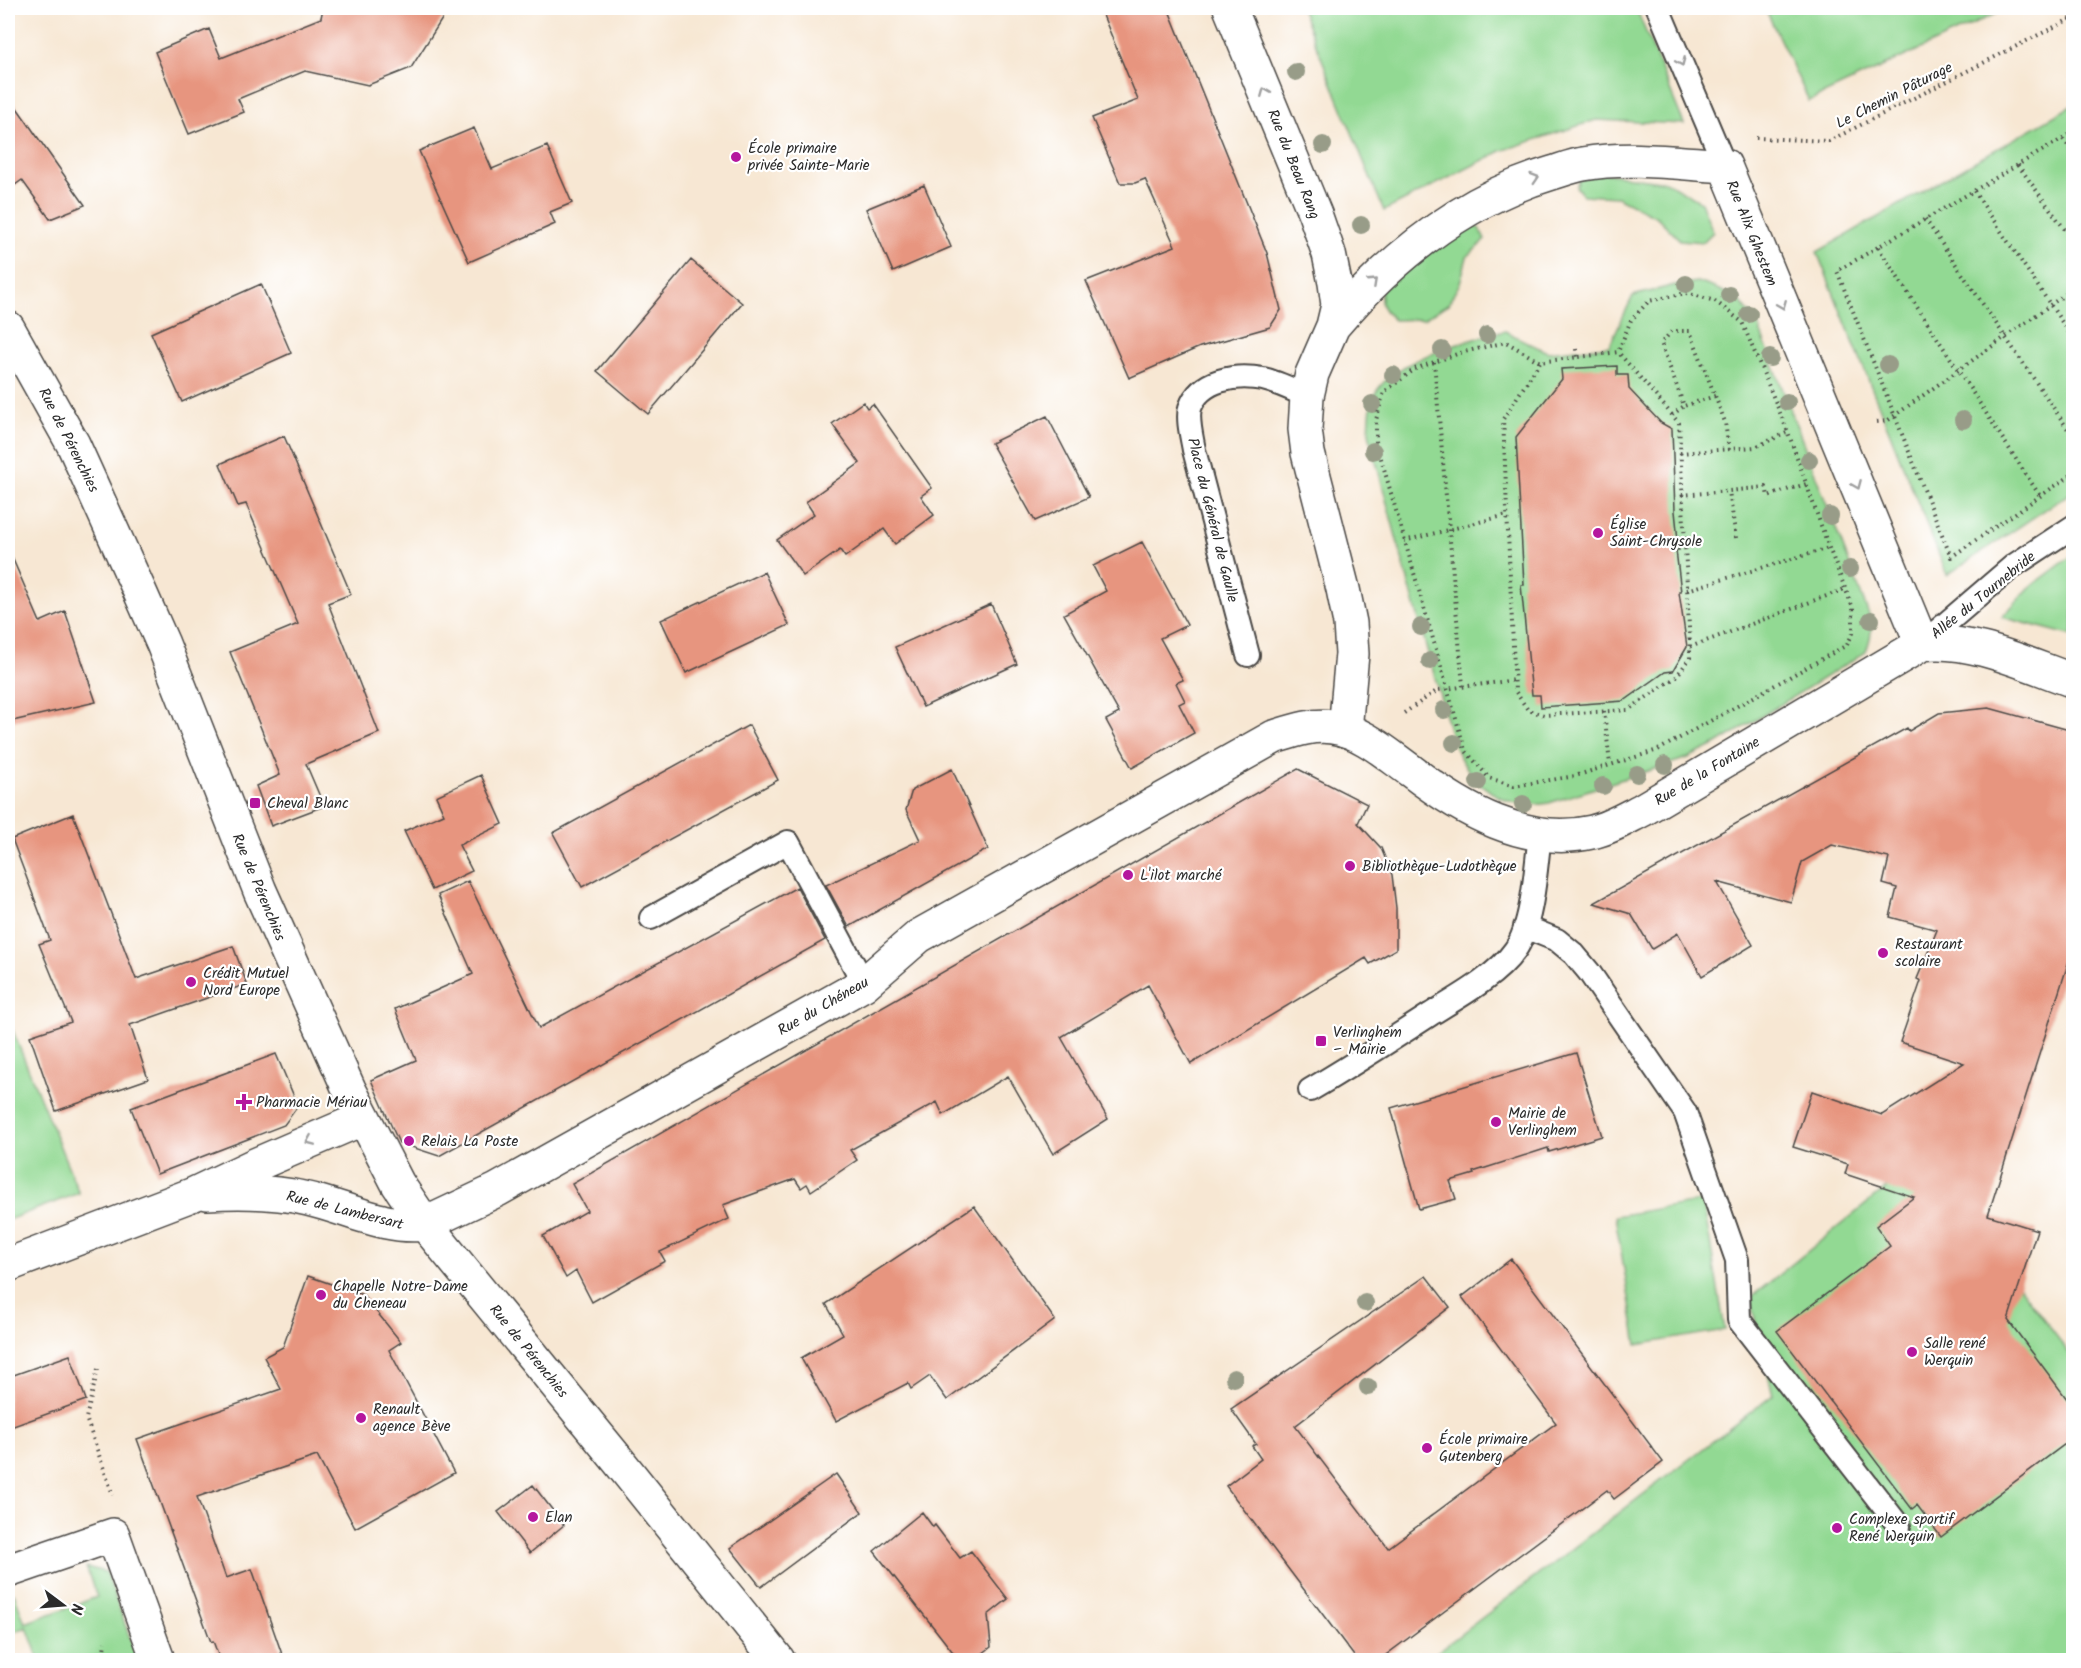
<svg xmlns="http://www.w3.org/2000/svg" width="2081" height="1668" viewBox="0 0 2081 1668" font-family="Kalam,sans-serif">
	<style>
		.green { fill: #92d993; stroke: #5e825f; stroke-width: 1.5 }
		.building { fill: #e7957f }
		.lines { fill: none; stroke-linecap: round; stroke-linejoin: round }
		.service-casing { stroke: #4a4744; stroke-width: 26 }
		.minor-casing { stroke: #4a4744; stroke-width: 36 }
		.tertiary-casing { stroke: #4a4744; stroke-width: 36 }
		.secondary-casing { stroke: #4a4744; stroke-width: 36 }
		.path { stroke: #4a4744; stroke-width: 4; stroke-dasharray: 1.5 4.5; stroke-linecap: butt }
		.service { stroke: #fff; stroke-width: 22 }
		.minor { stroke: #fff; stroke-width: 33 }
		.tertiary { stroke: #fff; stroke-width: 33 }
		.secondary { stroke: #fff; stroke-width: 33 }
		.tree { fill: #989c88 }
		.oneway { stroke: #a0a0a0 }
		.poi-dot { fill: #b5179e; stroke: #fff; stroke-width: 2 }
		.labels { text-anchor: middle; stroke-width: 4.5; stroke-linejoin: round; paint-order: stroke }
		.street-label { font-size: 15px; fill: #2b2b2b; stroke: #fff }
		.poi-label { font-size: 15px; fill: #2b2b2b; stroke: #fff; text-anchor: start }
	</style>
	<rect width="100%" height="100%" fill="#fff"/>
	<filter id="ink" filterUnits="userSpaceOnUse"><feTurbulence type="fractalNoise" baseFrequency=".0167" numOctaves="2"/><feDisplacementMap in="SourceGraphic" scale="12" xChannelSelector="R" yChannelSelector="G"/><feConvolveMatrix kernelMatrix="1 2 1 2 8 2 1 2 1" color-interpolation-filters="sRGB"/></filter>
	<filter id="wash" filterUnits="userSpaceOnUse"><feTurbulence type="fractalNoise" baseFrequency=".008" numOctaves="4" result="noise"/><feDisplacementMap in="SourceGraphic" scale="24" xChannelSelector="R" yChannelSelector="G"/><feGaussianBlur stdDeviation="1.35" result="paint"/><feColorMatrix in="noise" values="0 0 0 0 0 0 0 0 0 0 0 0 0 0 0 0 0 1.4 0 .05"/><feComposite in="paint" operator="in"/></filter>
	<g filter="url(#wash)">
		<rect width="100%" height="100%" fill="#f7e7d3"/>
		<path class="green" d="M1301 8H1636L1684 124 1596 120 1501 151 1384 211Z
			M1765 8H2008L1809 101Z
			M2073 105V491L1947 575 1817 252Z
			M1602 173 1667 182 1701 202 1713 232 1703 242 1680 240 1657 217 1617 197 1583 195 1576 187 1579 180Z
			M1467 224 1479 228 1485 240 1467 257 1460 283 1448 304 1424 319 1394 320C1383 310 1378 303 1382 288Z
			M1698 282 1722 291 1741 302 1758 325 1871 620C1872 633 1870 640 1866 652L1715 745 1688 758 1549 803C1515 810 1485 795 1466 767 1452 748 1447 722 1441 699 1436 681 1431 663 1426 646 1407 575 1386 504 1369 433 1370 421 1369 407 1374 396 1390 360 1469 340 1505 331L1547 352 1609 346 1633 296 1675 285Z
			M2073 555V636L2002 617 2029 588Z
			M8 1019 79 1193 8 1220Z
			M1906 1172 1950 1195 2073 1358V1660H1427L1773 1395 1750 1298Z
			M1703 1201 1725 1330 1637 1345 1615 1216Z
			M86 1567 106 1572 138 1660H39L27 1627 8 1634V1596L14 1593 25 1623 97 1597Z"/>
		<g id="blocks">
			<path class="building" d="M323 8H449L411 68 368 85 305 71 238 99 244 112 189 134 155 52 209 29 221 58 321 18Z
				M1100 8H1168L1267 253 1281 310 1270 327 1200 347 1129 378 1086 281 1175 246 1145 179 1135 183H1120L1092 118 1138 100Z
				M8 95 85 205 50 219 22 180 8 190Z
				M474 128 492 169 547 146 572 203 550 212 555 224 469 262 419 151Z
				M924 185 951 247 893 272 866 209Z
				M691 260 742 303 648 414 597 371Z
				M261 284 291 353 182 402 151 333Z
				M1617 366V375H1628L1629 389 1661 423 1672 429 1675 511 1679 550H1676L1681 592H1679L1687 647 1673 671 1665 672 1624 701 1541 707 1540 695H1532L1521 585H1524L1516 437 1562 379 1561 369Z
				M863 402 867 408 873 404 932 488 921 496 934 515 895 544 884 529 845 557 840 550 803 576 777 540 814 514 806 502 860 463 832 424Z
				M1047 416 1089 497 1035 521 991 443Z
				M284 436 351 594 328 603 379 733 306 764 324 806 271 826 256 786 280 775 230 652 298 624 246 504 238 506 220 464Z
				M1142 542 1187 625 1160 638 1183 680 1176 683 1185 701 1179 704 1194 733 1132 768 1106 720 1119 713 1064 614 1106 591 1093 566Z
				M8 548 40 622 65 611 96 702 8 722Z
				M764 572 789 625 686 673 661 620Z
				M991 604 1017 664 923 707 895 647Z
				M1989 708 2073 731V948L1988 1215 2037 1230 2008 1320 2073 1407V1438L1941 1537 1917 1505 1912 1509 1777 1331 1890 1246 1876 1226 1914 1197 1845 1174 1848 1164 1793 1147 1812 1091 1882 1115 1964 1063 1900 1042 1921 981 1917 979 1937 930 1890 917 1897 888 1883 884 1889 858 1832 845 1802 862 1791 902 1717 882 1753 945 1702 976 1678 933 1652 949 1631 914 1594 903 1907 728 1909 731 1939 713Z
				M749 725 778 780 582 887 553 833Z
				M952 769 988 849 849 927 826 885 920 840 906 810 912 790Z
				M1298 769 1367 804 1358 823 1381 848 1392 875 1396 908V949L1370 964 1366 958 1191 1064 1148 985 1061 1037 1108 1119 1053 1154 1008 1076 943 1115 937 1102 850 1150 857 1160 811 1191 807 1184 801 1188 795 1179 723 1205 729 1219 660 1252 665 1261 592 1302 576 1271 566 1278 543 1236 587 1211 572 1184Z
				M481 775 503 824 459 845 472 871 432 890 404 831 444 814 436 796Z
				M73 814 136 979 233 946 247 984 130 1025 148 1079 56 1111 30 1036 71 1022 39 944 50 940 12 839Z
				M468 881 539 1028 797 887 825 940 439 1156 399 1143 371 1080 416 1060 395 1009 473 974 438 895Z
				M1576 1053 1602 1136 1549 1152 1548 1148 1473 1172 1474 1174 1450 1181 1456 1199 1419 1209 1391 1108Z
				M276 1054 298 1106 284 1125 157 1174 131 1108Z
				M974 1206 1055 1320 947 1400 930 1376 911 1389 908 1383 836 1421 801 1358 843 1334 826 1304Z
				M1511 1259 1663 1462 1614 1499 1607 1490 1379 1660H1357L1226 1486 1261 1459 1252 1446 1256 1444 1231 1409 1426 1276 1450 1307 1295 1426 1388 1548 1556 1423 1462 1297Z
				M308 1276 363 1295 401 1342 389 1350 454 1473 355 1528 317 1456 197 1497 226 1578 252 1569 284 1660H220L213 1641 211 1642 137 1439 281 1389 264 1357 283 1347Z
				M70 1355 86 1400 8 1428V1377Z
				M836 1474 862 1512 761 1587 730 1548Z
				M533 1485 564 1525 530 1553 498 1512Z
				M922 1512 933 1527 935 1525 960 1558 971 1551 1008 1599 988 1615 991 1647 974 1660H959L874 1551Z"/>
		</g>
	</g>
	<g filter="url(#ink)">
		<use href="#blocks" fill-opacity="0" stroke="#4a4744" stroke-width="1.5"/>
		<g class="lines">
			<g class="service-casing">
				<path id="service" d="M1658 8 1725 166
					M1922 644 2013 566 2074 526
					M1248 655 1194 450C1192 438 1187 420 1190 408 1200 379 1236 374 1263 379 1277 382 1293 390 1307 396
					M651 918 788 842 864 984
					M1525 927 1557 940 1574 954 1589 972 1685 1112 1737 1260 1739 1320 1899 1526
					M1310 1090C1351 1066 1391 1040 1431 1014 1457 998 1497 976 1515 950 1533 925 1536 865 1540 834"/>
			</g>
			<g class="minor-casing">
				<path id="minor" d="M1230 8 1315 214 1329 254 1335 283 1338 305 1333 326 1312 374 1307 396 1305 429 1308 453 1343 589 1350 623 1352 654 1345 730
					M1333 326C1392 257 1464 199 1552 173 1562 170 1572 166 1583 164 1629 156 1678 163 1725 166L1922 644
					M8 1571 113 1535 158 1660"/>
			</g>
			<g class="tertiary-casing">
				<path id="tertiary" d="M425 1224 497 1190 864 984 919 936 1274 737C1293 731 1312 724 1332 727 1362 731 1387 754 1411 771 1462 810 1526 847 1592 832 1610 828 1626 818 1642 810L1922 644C1970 637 2028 665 2074 681"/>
			</g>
			<g class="secondary-casing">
				<path id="secondary" d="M8 328 73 444 140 592 163 644 260 891 349 1089 398 1184 425 1224 617 1459 778 1660
					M207 1193C241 1191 274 1191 308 1199 347 1208 385 1229 425 1224
					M8 1265 194 1194 255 1165 364 1118"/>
			</g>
			<path class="path" d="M2074 132 1837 271 1951 557 2074 473
				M1756 138 1829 141 2074 17
				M2063 139 2074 153
				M2018 165 2074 242
				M1974 191 2074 340
				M1925 219 2074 438
				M1878 247 2040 496
				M1686 293 1715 301 1742 322 1788 432 1829 548 1853 608V633L1847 645 1658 750 1575 776 1514 786 1489 778 1465 750 1376 441V420L1384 392 1415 369 1460 353 1506 342 1540 362 1618 352 1631 320 1649 301Z
				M1576 349 1577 357
				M1434 362 1463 686
				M1540 362 1503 419 1515 691 1528 710 1544 715 1628 710 1676 677 1690 658V647L1679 423 1618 352
				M1715 396 1684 406 1661 343 1672 331H1690L1725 422 1729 450
				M1672 415 1684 406
				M1877 422 1887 421 2074 288
				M1680 453 1755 447 1789 432
				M1682 495 1729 491
				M1736 538 1729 491 1766 487 1768 496 1806 484
				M1404 541 1507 515
				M1687 590 1829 548
				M1690 647 1845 589
				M1604 711 1610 764
				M1404 713 1438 690 1515 680
				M98 1369 86 1418 113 1495
				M103 1660 105 1642"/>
			<use href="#service" class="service"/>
			<use href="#minor" class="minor"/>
			<use href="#tertiary" class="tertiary"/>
			<use href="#secondary" class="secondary"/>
		</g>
		<g class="tree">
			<circle cx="1296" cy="72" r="9"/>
			<circle cx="1323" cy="145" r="9"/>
			<circle cx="1361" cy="225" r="9"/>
			<circle cx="1686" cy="284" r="9"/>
			<circle cx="1729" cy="295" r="9"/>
			<circle cx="1749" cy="314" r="9"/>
			<circle cx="1487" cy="335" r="9"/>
			<circle cx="1442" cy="350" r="9"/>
			<circle cx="1770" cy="358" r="9"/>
			<circle cx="1888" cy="365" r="9"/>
			<circle cx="1393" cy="375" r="9"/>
			<circle cx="1787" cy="402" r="9"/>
			<circle cx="1372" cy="404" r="9"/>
			<circle cx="1963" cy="420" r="9"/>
			<circle cx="1373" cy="451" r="9"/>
			<circle cx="1809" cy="460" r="9"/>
			<circle cx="1830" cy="516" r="9"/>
			<circle cx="1850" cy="569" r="9"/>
			<circle cx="1871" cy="620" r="9"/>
			<circle cx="1421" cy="627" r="9"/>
			<circle cx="1430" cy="661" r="9"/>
			<circle cx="1444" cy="710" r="9"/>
			<circle cx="1454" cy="743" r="9"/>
			<circle cx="1665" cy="765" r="9"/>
			<circle cx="1637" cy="774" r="9"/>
			<circle cx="1478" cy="782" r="9"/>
			<circle cx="1603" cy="786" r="9"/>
			<circle cx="1523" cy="804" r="9"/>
			<circle cx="1365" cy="1303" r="9"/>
			<circle cx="1234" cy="1378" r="9"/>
			<circle cx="1368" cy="1387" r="9"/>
		</g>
		<defs><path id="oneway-chevron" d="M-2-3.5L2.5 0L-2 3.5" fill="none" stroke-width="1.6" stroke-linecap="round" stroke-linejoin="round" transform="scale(1.5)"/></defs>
		<g class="oneway">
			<use href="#oneway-chevron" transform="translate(1681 62) rotate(67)"/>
			<use href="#oneway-chevron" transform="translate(1265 92) rotate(-112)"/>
			<use href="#oneway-chevron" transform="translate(1535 178) rotate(-18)"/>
			<use href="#oneway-chevron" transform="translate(1373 282) rotate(-43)"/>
			<use href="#oneway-chevron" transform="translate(1782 305) rotate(68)"/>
			<use href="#oneway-chevron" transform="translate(1857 485) rotate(67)"/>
			<use href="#oneway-chevron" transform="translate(310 1141) rotate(157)"/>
		</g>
	</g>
	<g class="poi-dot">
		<circle cx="736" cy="157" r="6"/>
		<circle cx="1598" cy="533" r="6"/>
		<rect x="249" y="797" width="12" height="12" rx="3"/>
		<circle cx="1350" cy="866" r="6"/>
		<circle cx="1128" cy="875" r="6"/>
		<circle cx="1883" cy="953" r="6"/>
		<circle cx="191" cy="982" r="6"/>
		<rect x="1315" y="1035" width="12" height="12" rx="3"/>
		<path d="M241 1093h6v6h6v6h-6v6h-6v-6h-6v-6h6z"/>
		<circle cx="1496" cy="1122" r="6"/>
		<circle cx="409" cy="1141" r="6"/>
		<circle cx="321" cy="1295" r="6"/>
		<circle cx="1912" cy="1352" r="6"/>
		<circle cx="361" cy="1418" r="6"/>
		<circle cx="1427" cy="1448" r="6"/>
		<circle cx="533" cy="1517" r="6"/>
		<circle cx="1837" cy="1528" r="6"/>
	</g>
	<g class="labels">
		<g class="street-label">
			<text transform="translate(1894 95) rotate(-27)" y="5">Le Chemin Pâturage</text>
			<text transform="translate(1294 164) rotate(68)" y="5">Rue du Beau Rang</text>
			<text transform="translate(1752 233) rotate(68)" y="5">Rue Alix Ghestem</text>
			<text transform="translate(69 440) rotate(63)" y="5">Rue de Pérenchies</text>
			<text transform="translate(1213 520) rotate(76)" y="5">Place du Général de Gaulle</text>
			<text transform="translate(1983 595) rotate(-39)" y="5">Allée du Tournebride</text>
			<text transform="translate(1707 771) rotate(-31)" y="5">Rue de la Fontaine</text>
			<text transform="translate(259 887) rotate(67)" y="5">Rue de Pérenchies</text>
			<text transform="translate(823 1006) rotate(-30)" y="5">Rue du Chéneau</text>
			<text transform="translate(345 1210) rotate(14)" y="5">Rue de Lambersart</text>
			<text transform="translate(529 1351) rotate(51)" y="5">Rue de Pérenchies</text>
		</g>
		<g class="poi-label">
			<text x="748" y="153">École primaire<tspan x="748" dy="17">privée Sainte-Marie</tspan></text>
			<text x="1610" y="529">Église<tspan x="1610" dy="17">Saint-Chrysole</tspan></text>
			<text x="267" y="808">Cheval Blanc</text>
			<text x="1362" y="871">Bibliothèque-Ludothèque</text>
			<text x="1140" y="880">L'ilot marché</text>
			<text x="1895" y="949">Restaurant<tspan x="1895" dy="17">scolaire</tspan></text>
			<text x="203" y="978">Crédit Mutuel<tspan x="203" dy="17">Nord Europe</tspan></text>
			<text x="1333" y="1037">Verlinghem<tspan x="1333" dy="17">– Mairie</tspan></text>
			<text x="256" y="1107">Pharmacie Mériau</text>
			<text x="1508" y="1118">Mairie de<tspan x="1508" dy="17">Verlinghem</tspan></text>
			<text x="421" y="1146">Relais La Poste</text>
			<text x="333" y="1291">Chapelle Notre-Dame<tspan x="333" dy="17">du Cheneau</tspan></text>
			<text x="1924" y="1348">Salle rené<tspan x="1924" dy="17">Werquin</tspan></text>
			<text x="373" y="1414">Renault<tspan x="373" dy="17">agence Bève</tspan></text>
			<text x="1439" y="1444">École primaire<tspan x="1439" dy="17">Gutenberg</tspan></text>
			<text x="545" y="1522">Elan</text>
			<text x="1849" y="1524">Complexe sportif<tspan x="1849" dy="17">René Werquin</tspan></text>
		</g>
	</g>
	<rect width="2081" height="1668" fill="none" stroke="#fff" stroke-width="30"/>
	<g transform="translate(63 1605) rotate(106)" stroke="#ffffff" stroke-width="4.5" paint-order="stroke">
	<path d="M0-4.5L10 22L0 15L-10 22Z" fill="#2b2b2b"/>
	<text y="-9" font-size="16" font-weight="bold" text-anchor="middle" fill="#2b2b2b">N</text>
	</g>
</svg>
